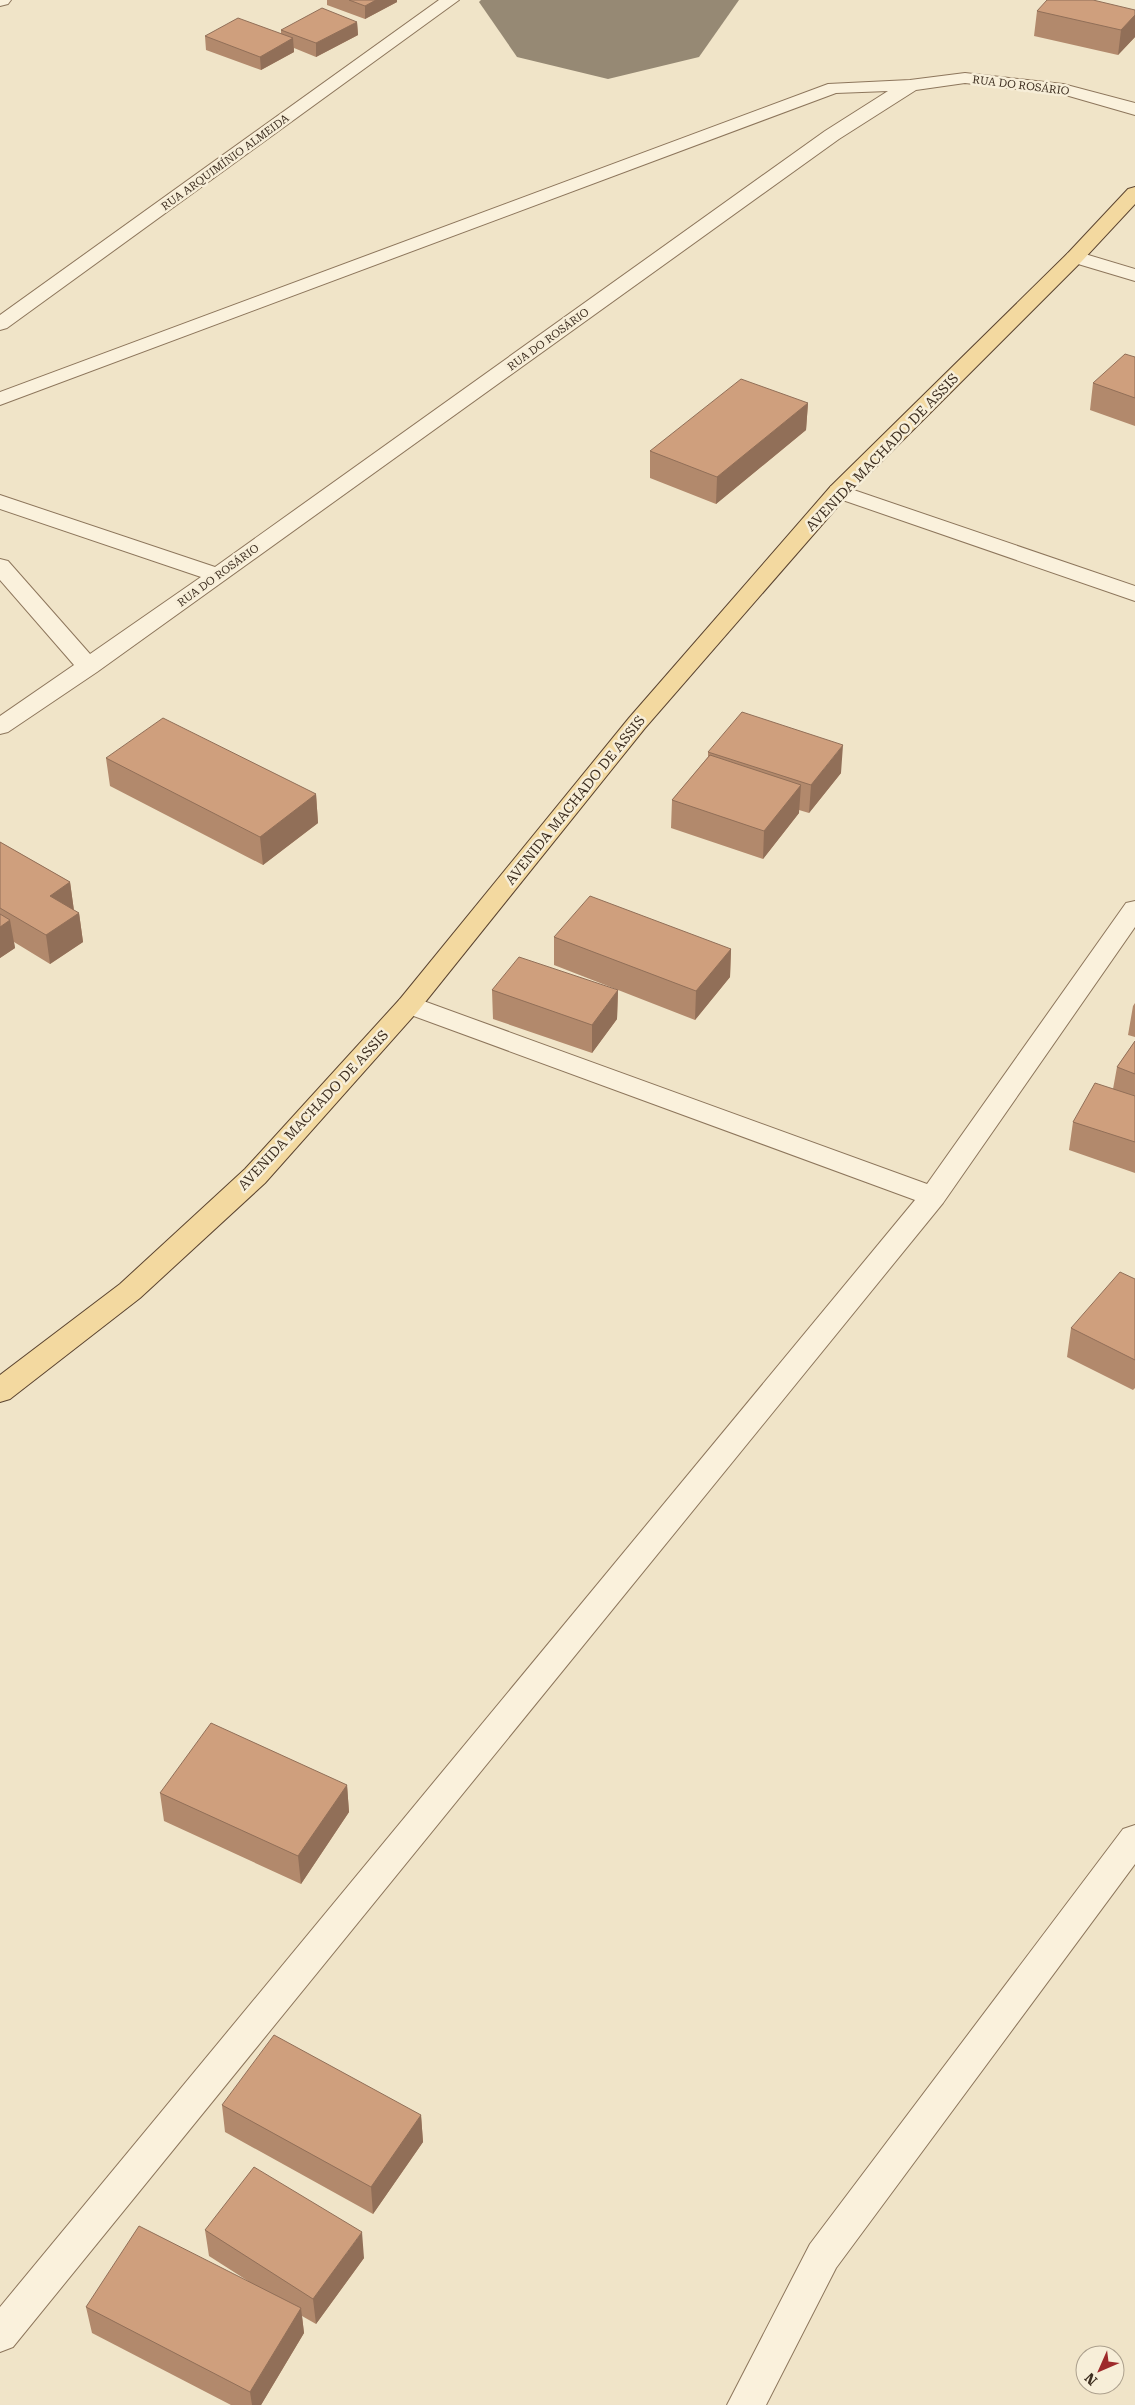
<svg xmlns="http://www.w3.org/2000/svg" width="1135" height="2405" viewBox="0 0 1135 2405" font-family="'Roboto Serif',serif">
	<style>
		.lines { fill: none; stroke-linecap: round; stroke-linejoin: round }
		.runway { fill: #968974; fill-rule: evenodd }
		.minor-casing { stroke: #8d765c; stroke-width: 2 }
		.primary-casing { stroke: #5b4430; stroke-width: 2 }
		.minor { fill: #faf1dc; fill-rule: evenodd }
		.primary { fill: #f3d9a0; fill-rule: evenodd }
		.wall { fill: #b2896c }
		.shaded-wall { fill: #916f58 }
		.building { fill: #cf9f7d; stroke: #916f58 }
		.labels { text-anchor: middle; stroke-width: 5; stroke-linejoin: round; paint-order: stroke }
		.far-street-label { font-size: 11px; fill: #3d2e20; stroke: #f7eed8 }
		.street-label { font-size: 14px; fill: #3d2e20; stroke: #f7eed8 }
	</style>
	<rect width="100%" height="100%" fill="#f0e4c8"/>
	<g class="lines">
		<path class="runway" d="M481 0H739L699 57 608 79 517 57 479 2Z"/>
		<g class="minor-casing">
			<path id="minor" d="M0 0H11L8 4 0 6Z
				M439 0H459L7 328 0 330V315Z
				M965 73 1063 84 1135 103V115L1062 94 965 83 916 90 839 139 97 672 8 732 0 734V716L74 665 0 580V559L8 561 90 654 201 577 0 509V495L215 567 825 131 888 91 836 93 0 405V392L828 84 910 80Z
				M1075 251 1135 269V281L1068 261 1065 257 1068 253Z
				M839 485 1135 586V601L831 496 828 491 831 486Z
				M1135 901V927L943 1203 13 2347 0 2352V2307L915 1200 400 1011 396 1005 400 999 409 996 418 999 927 1184 1126 903Z
				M1135 1825V1864L836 2268 766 2405H727L810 2244 1123 1829Z"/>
		</g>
		<g class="primary-casing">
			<path id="primary" d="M1135 187V204L1082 261 847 496 645 728 418 1011 265 1183 140 1298 10 1399 0 1402V1375L120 1284 245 1169 400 999 629 718 831 486 1068 253 1128 189Z"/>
		</g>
		<use href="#minor" class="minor"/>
		<use href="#primary" class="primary"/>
	</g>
	<path class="wall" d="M327 0H397V2L365 19 327 5Z
		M1135 10V37L1118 55 1034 36 1037 11Z
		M357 22 358 35 316 57 294 48V52L261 70 206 50 205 36 281 34V30Z
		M1135 357V426L1090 410 1093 383Z
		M808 403 806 430 716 504 650 478V451Z
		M708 752 841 773 809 813 799 810V813L763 859 671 828 672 800 708 757Z
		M106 758 316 794 318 823 263 865 110 786Z
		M0 842 70 882 74 911 79 913 83 942 50 964 14 942 15 948 0 958Z
		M554 937 731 949 730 977 695 1020 554 965Z
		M492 990H618L617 1019 592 1053 493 1019Z
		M1135 1003V1037L1128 1035 1133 1006Z
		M1135 1041V1173L1069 1150 1073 1122 1113 1089 1117 1067Z
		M1135 1279V1388L1133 1390 1067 1357 1071 1328Z
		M347 1785 349 1812 301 1884 164 1821 160 1793Z
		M222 2105 421 2115 423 2142 373 2214 225 2132Z
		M205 2230 364 2258 316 2324 302 2316 304 2333 261 2405H231L92 2333 86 2307 248 2281 209 2256Z"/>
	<path class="shaded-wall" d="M376 0H397V2L365 19V6Z
		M1135 15V37L1118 55 1121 30Z
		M357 22 358 35 316 57V43Z
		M293 38 294 52 261 70 260 57Z
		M808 403 806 430 716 504 717 477Z
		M843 745 841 773 809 813 811 785Z
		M801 785 799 813 763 859 764 831Z
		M316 794 318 823 263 865 260 837Z
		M70 882 74 911 50 896Z
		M79 913 83 942 50 964 46 935Z
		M10 920 15 948 0 958V927Z
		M731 949 730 977 695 1020 696 991Z
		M618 990 617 1019 592 1053V1025Z
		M347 1785 349 1812 301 1884 298 1856Z
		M421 2115 423 2142 373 2214 371 2187Z
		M362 2232 364 2258 316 2324 313 2299Z
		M301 2308 304 2333 261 2405H252L250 2392Z"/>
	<path class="building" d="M349 0H376L365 6Z
		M1047 0H1093L1135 10V15L1121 30 1037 11Z
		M322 8 357 22 316 43 281 30Z
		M238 18 293 38 260 57 205 36Z
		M1125 354 1135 357V398L1093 383Z
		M741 379 808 403 717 477 650 451Z
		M742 712 843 745 811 785 708 752Z
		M163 718 316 794 260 837 106 758Z
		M710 755 801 785 764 831 672 800Z
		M0 842 70 882 50 896 79 913 46 935 0 908Z
		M590 896 731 949 696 991 554 937Z
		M0 914 10 920 0 927Z
		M519 957 618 990 592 1025 492 990Z
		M1135 1041V1074L1117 1067Z
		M1095 1083 1135 1096V1142L1073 1122Z
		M1120 1272 1135 1279V1360L1071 1328Z
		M211 1723 347 1785 298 1856 160 1793Z
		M274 2035 421 2115 371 2187 222 2105Z
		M254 2167 362 2232 313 2299 205 2230Z
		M139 2226 301 2308 250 2392 86 2307Z"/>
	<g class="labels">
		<g class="far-street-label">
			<text transform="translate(1021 85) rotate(7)" y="4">RUA DO ROSÁRIO</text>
			<text transform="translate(225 162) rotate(-36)" y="4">RUA ARQUIMÍNIO ALMEIDA</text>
			<text transform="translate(548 339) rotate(-36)" y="4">RUA DO ROSÁRIO</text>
			<text transform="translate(218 575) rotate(-36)" y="4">RUA DO ROSÁRIO</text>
		</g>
		<g class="street-label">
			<text transform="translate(882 452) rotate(-46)" y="5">AVENIDA MACHADO DE ASSIS</text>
			<text transform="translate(575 800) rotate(-51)" y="5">AVENIDA MACHADO DE ASSIS</text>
			<text transform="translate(313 1110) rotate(-47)" y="5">AVENIDA MACHADO DE ASSIS</text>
		</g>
	</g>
	<g transform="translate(1100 2370) rotate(225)"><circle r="24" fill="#f7eed8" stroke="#ada18e"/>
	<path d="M0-4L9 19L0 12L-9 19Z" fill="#9e2a2b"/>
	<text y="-8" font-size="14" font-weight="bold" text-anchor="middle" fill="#3d2e20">N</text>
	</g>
</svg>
